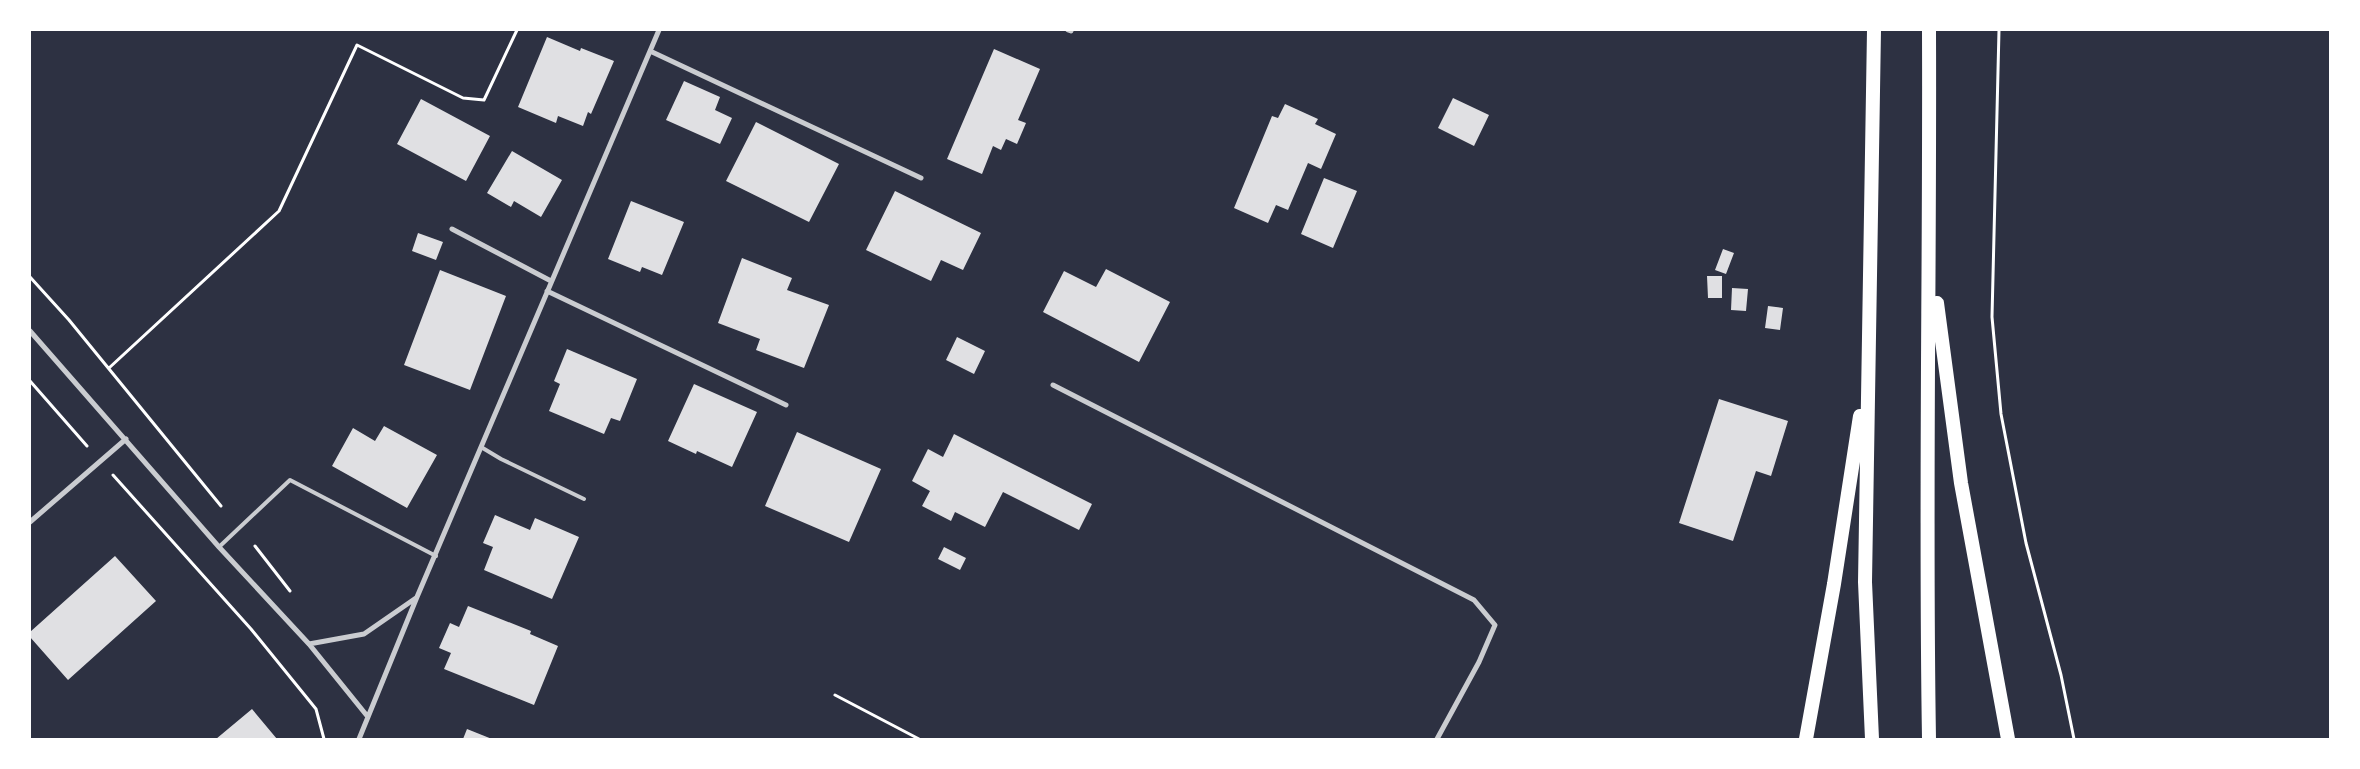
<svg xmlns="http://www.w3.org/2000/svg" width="2360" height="769" viewBox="0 0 2360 769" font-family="'DM Sans',sans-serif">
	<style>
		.building { fill: #e0e0e3 }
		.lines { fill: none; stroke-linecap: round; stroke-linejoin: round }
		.path { stroke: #fff; stroke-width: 3 }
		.service { stroke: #caccd0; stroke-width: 4 }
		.minor { stroke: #caccd0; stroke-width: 5 }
		.trunk { stroke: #fff; stroke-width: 14 }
	</style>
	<rect width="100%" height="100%" fill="#2d3142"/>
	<path class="building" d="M547 37 580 51 581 48 614 61 591 114 588 112 583 126 558 116 556 123 518 107Z
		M994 49 1040 69 1018 120 1026 123 1017 144 1006 139 1001 150 993 146 982 174 947 159Z
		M684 81 720 97 715 110 732 118 720 144 666 120Z
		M1453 98 1489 115 1474 146 1438 128Z
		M421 99 490 136 466 181 397 144Z
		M1285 104 1318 119 1315 124 1336 134 1321 169 1308 163 1288 210 1276 205 1268 223 1234 208 1272 116 1278 118Z
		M756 122 839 164 809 222 726 181Z
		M512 151 562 180 541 217 514 201 511 207 487 193Z
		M1324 178 1357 191 1333 248 1301 234Z
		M895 191 981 233 963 270 941 260 931 281 866 250Z
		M631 201 684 222 662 275 642 267 640 272 608 259Z
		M418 233 443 242 436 260 412 251Z
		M1723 249 1734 253 1726 274 1715 270Z
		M742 258 792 278 787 290 829 305 804 368 756 350 760 339 718 323Z
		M1106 269 1170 302 1139 362 1043 312 1064 271 1096 287Z
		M440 270 506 296 470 390 404 365Z
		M1707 276H1722V298H1708Z
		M1732 288 1748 289 1746 311 1731 310Z
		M1768 306 1783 308 1780 330 1765 328Z
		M957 337 985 351 974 374 946 360Z
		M567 349 637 379 620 421 611 418 604 434 549 411 560 384 554 381Z
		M694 384 757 412 732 467 697 451 696 454 668 441Z
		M1719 399 1788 421 1771 476 1756 471 1733 541 1679 523Z
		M384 426 437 455 407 508 332 466 353 428 375 441Z
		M797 432 881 469 849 542 765 506Z
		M954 434 1092 504 1079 530 1003 492 985 527 955 512 951 521 922 506 930 491 912 481 928 449 943 457Z
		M495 515 530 530 535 518 579 537 552 599 484 570 493 547 483 543Z
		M944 547 966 558 960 570 938 559Z
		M115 556 156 601 68 680 30 637V632Z
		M468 606 531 631 530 634 558 646 534 705 444 669 451 653 439 648 450 623 459 627Z
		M252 709 277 739H216Z
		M467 729 492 739H463Z"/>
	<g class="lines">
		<path class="path" d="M1999 30 1992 317 2001 414 2026 543 2061 675 2074 739
			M30 277 69 320 221 506
			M109 368 279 211 357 45 463 98 484 100 517 30
			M30 381 87 446
			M113 475 251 629 316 709 324 739
			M255 546 290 591
			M835 695 919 739"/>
		<path class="service" d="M481 447 501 459 584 499
			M219 547 290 480 436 556"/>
		<path class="minor" d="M1068 30 1071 31
			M650 51 921 178
			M452 229 551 281
			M547 291 786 405
			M30 331 219 547 309 644 368 717
			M1053 385 1474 600 1495 625 1479 662 1437 739
			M30 522 126 439
			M309 644 364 634 416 598
			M359 739 417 597 659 30"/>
		<path class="trunk" d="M1937 303 1961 483 2008 739
			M1806 739 1834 584 1860 416
			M1872 739 1865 582 1874 30
			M1929 739C1925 503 1930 266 1929 30"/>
	</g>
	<rect width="2360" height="769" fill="none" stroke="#ffffff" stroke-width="62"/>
</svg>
